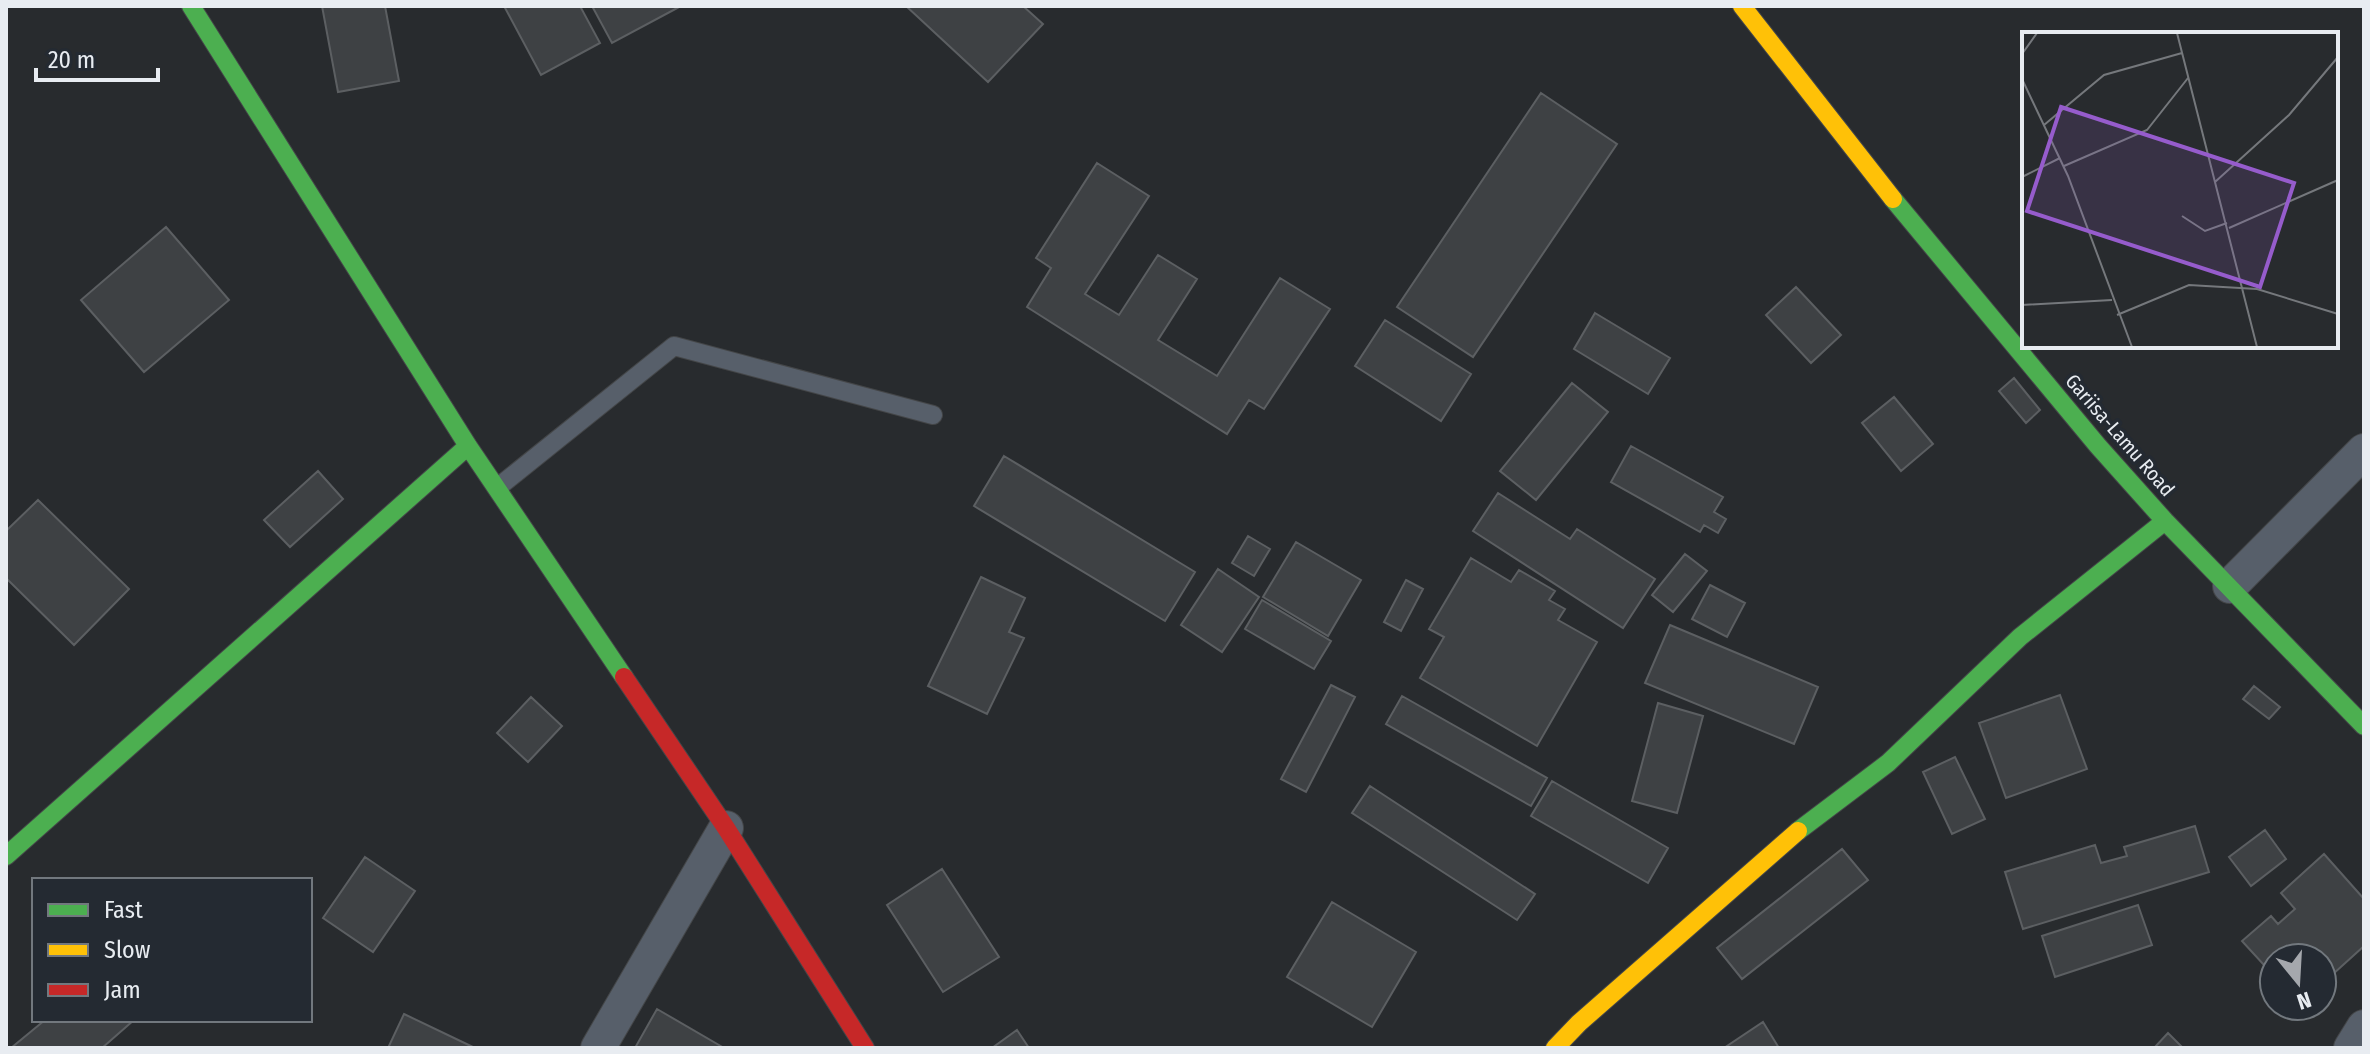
<svg xmlns="http://www.w3.org/2000/svg" width="2370" height="1054" viewBox="0 0 2370 1054" font-family="'Fira Sans Condensed',sans-serif">
	<style>
		.building { fill: #3e4144; stroke: #5c5f62; stroke-width: 2 }
		.lines { fill: none; stroke-linecap: round; stroke-linejoin: round }
		.lane-casing { stroke: #444648; stroke-width: 20 }
		.street-casing { stroke: #444648; stroke-width: 36 }
		.fast-casing { stroke: #444648; stroke-width: 20 }
		.slow-casing { stroke: #444648; stroke-width: 20 }
		.jam-casing { stroke: #444648; stroke-width: 20 }
		.lane { stroke: #575f6a; stroke-width: 18 }
		.street { stroke: #575f6a; stroke-width: 34 }
		.fast { stroke: #4caf50; stroke-width: 18 }
		.slow { stroke: #ffc107; stroke-width: 18 }
		.jam { stroke: #c62828; stroke-width: 18 }
		.labels { text-anchor: middle; stroke-width: 7; stroke-linejoin: round; paint-order: stroke }
		.street-label { font-size: 20px; fill: #e8ecf1; stroke: #242a32 }
		.inset-road { fill: none; stroke: #75787c; stroke-width: 2 }
		.view { fill: #965ccc; fill-opacity: 0.15; stroke: #965ccc; stroke-width: 4 }
		.inset-edge { fill: none; stroke: #e8ecf1; stroke-width: 4 }
	</style>
	<rect width="100%" height="100%" fill="#282b2e"/>
	<path class="building" d="M322 6H385L399 81 338 92Z
		M504 6H580L600 43 541 75Z
		M592 6H681L612 43Z
		M906 6H1023L1043 24 988 82Z
		M1541 93 1617 144 1473 357 1397 307Z
		M1097 163 1149 196 1085 294 1119 315 1158 255 1197 279 1158 340 1217 376 1280 278 1330 309 1264 409 1249 400 1227 434 1027 307 1051 268 1036 258Z
		M166 227 229 300 144 372 81 300Z
		M1796 287 1841 335 1811 363 1766 315Z
		M1595 313 1670 358 1648 394 1574 349Z
		M1385 320 1471 374 1441 421 1355 366Z
		M2014 378 2040 410 2026 423 1999 391Z
		M1572 383 1608 412 1536 500 1500 471Z
		M1894 397 1933 444 1901 471 1862 423Z
		M1631 446 1723 497 1714 512 1726 519 1718 533 1704 525 1700 532 1611 482Z
		M1004 456 1195 572 1165 621 974 506Z
		M318 471 343 499 290 547 264 520Z
		M1498 493 1570 539 1577 529 1655 579 1623 628 1473 531Z
		M38 500 129 589 74 645 6 578V531Z
		M1248 536 1270 549 1254 576 1232 563Z
		M1296 542 1361 580 1328 636 1263 597Z
		M1685 554 1707 571 1673 612 1652 595Z
		M1471 558 1511 582 1519 570 1555 591 1549 600 1565 609 1558 620 1597 642 1537 746 1420 678 1444 637 1429 629Z
		M1218 569 1259 597 1222 652 1181 625Z
		M981 577 1025 598 1009 632 1024 638 987 714 928 686Z
		M1406 580 1423 589 1401 631 1384 622Z
		M1710 585 1745 603 1727 637 1692 619Z
		M1262 600 1331 641 1314 669 1245 629Z
		M1670 625 1818 687 1794 744 1645 683Z
		M1331 685 1355 697 1306 792 1281 779Z
		M2254 686 2280 707 2269 719 2243 699Z
		M2060 695 2087 769 2006 798 1979 723Z
		M1402 696 1547 778 1531 806 1386 724Z
		M531 697 562 726 528 762 497 733Z
		M1658 703 1703 716 1677 813 1632 801Z
		M1955 757 1985 819 1952 834 1923 772Z
		M1552 781 1668 848 1648 883 1531 816Z
		M1370 786 1535 894 1517 920 1352 813Z
		M2195 826 2209 872 2023 929 2005 872 2095 845 2101 863 2127 856 2124 847Z
		M2265 830 2286 859 2251 886 2229 857Z
		M1842 849 1868 880 1742 979 1717 948Z
		M2324 854 2364 899V946L2322 984V958H2274V976L2242 941 2271 916 2278 924 2295 909 2281 893Z
		M365 857 415 891 373 952 323 918Z
		M942 869 999 957 943 992 887 905Z
		M1332 902 1416 952 1372 1027 1287 977Z
		M2138 905 2152 945 2055 977 2042 936Z
		M657 1009 724 1048H635Z
		M404 1014 475 1048H388Z
		M45 1020H134L102 1048H11Z
		M1763 1022 1779 1048H1724Z
		M1017 1030 1029 1048H992Z
		M2168 1033 2183 1048H2154Z"/>
	<g class="lines">
		<g class="lane-casing">
			<path id="lane" d="M497 488 674 346 933 415"/>
		</g>
		<g class="street-casing">
			<path id="street" d="M2230 586 2364 451
				M598 1048 726 828
				M2351 1048 2364 1027"/>
		</g>
		<g class="fast-casing">
			<path id="fast" d="M191 6 468 446 624 677
				M1893 199 2098 446 2165 521 2364 726
				M1798 831 1888 763 2020 637 2165 521
				M6 856 468 446"/>
		</g>
		<g class="slow-casing">
			<path id="slow" d="M1742 6 1893 199
				M1555 1048 1579 1023 1798 831"/>
		</g>
		<g class="jam-casing">
			<path id="jam" d="M624 677 726 828 865 1048"/>
		</g>
		<use href="#lane" class="lane"/>
		<use href="#street" class="street"/>
		<use href="#fast" class="fast"/>
		<use href="#slow" class="slow"/>
		<use href="#jam" class="jam"/>
	</g>
	<g class="labels">
		<g class="street-label">
			<text transform="translate(2120 435) rotate(49)" y="7">Gariisa-Lamu Road</text>
		</g>
	</g>
	<g transform="translate(2022 32)">
		<rect width="316" height="316" fill="#282b2e"/>
		<path class="inset-road" d="M155 1 235 315M0 22 15 1M0 47 46 144 110 315M22 93 82 43 160 21M42 134 125 98 166 46M0 145 38 126M193 150 267 83 316 25M160 184 183 199 205 191M207 196 316 148M0 273 90 268M95 283 167 253 235 257 316 282"/>
		<path class="view" d="M39 75 272 151 238 255 5 179Z"/>
		<rect width="316" height="316" class="inset-edge"/>
	</g>
	<rect width="2370" height="1054" fill="none" stroke="#e8ecf1" stroke-width="16"/>
	<rect x="32" y="878" width="280" height="144" fill="#242a32" stroke="#72787e" stroke-width="2"/>
	<rect x="48" y="904" width="40" height="12" fill="#4caf50" stroke="#72787e" stroke-width="2"/>
	<text x="104" y="918" font-size="24" fill="#e8ecf1">Fast</text>
	<rect x="48" y="944" width="40" height="12" fill="#ffc107" stroke="#72787e" stroke-width="2"/>
	<text x="104" y="958" font-size="24" fill="#e8ecf1">Slow</text>
	<rect x="48" y="984" width="40" height="12" fill="#c62828" stroke="#72787e" stroke-width="2"/>
	<text x="104" y="998" font-size="24" fill="#e8ecf1">Jam</text>
	<g transform="translate(2298 982) rotate(162)"><circle r="38" fill="#242a32" stroke="#72787e" stroke-width="2"/>
	<path d="M0-6L14 30L0 20L-14 30Z" fill="#a5a8ad"/>
	<text y="-12" font-size="22" font-weight="bold" text-anchor="middle" fill="#e8ecf1">N</text>
	</g>
	<path d="M36 68v12h122v-12" fill="none" stroke="#e8ecf1" stroke-width="4"/>
	<text x="48" y="68" font-size="24" fill="#e8ecf1" stroke="#242a32" stroke-width="6" paint-order="stroke">20 m</text>
</svg>
